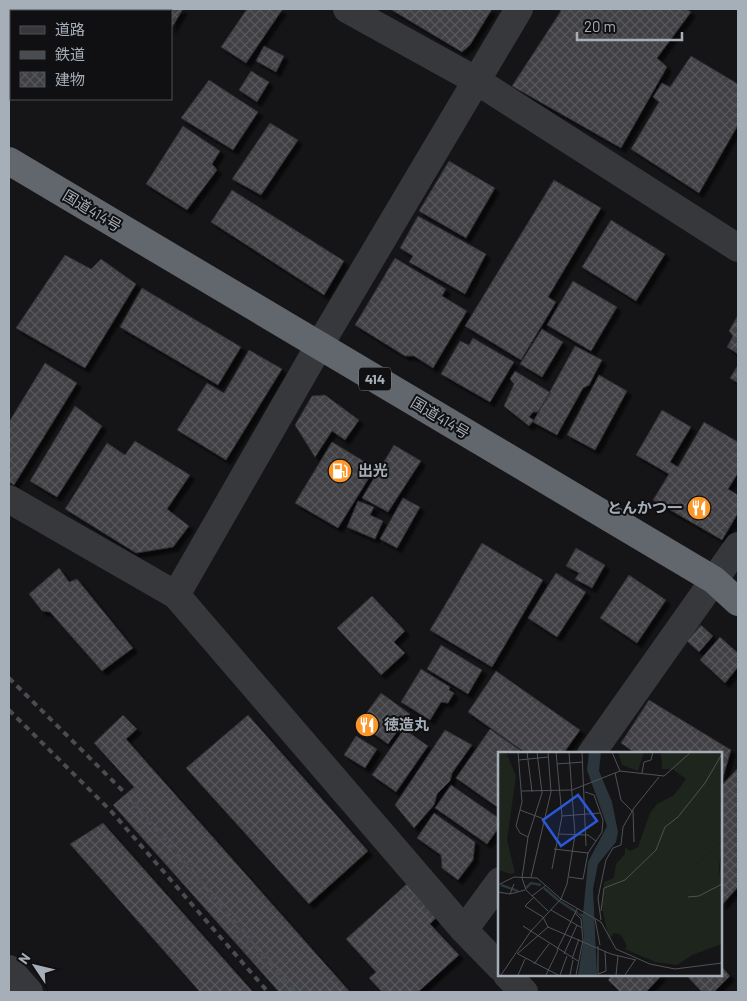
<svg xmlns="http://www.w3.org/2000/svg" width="747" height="1001" viewBox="0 0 747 1001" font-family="Barlow,'Noto Sans JP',sans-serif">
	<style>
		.building { fill: url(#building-cross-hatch); stroke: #2f2f33; filter: url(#shadow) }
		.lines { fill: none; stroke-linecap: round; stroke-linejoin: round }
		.minor { stroke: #36383c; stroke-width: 28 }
		.highway { stroke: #62666d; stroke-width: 28 }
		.rail { stroke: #494c51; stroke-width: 4; stroke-dasharray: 6 5; stroke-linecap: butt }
		.labels { text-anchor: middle; stroke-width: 4; stroke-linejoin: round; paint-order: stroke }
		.shield { fill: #101012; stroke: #797f86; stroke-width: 1 }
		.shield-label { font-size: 14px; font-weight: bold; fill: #a6aeb8 }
		.street-label { font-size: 15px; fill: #a6aeb8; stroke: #101012 }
		.poi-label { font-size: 15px; font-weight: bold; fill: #a6aeb8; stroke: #101012; text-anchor: start }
		.inset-river { fill: none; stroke: #2a363c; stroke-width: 2.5 }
		.inset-road { fill: none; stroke: #4f5257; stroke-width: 1 }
		.view { fill: #2b58d5; fill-opacity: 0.15; stroke: #2b58d5; stroke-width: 2.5 }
		.inset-edge { fill: none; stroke: #a6aeb8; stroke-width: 2.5 }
	</style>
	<defs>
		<pattern id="building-cross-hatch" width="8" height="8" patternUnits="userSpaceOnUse" patternTransform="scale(1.25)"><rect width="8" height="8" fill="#3f4044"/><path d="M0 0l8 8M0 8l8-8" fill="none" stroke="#58595d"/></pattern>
		<filter id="shadow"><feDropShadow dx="4.5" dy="4.5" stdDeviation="1" flood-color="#0009"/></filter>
	</defs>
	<rect width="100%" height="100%" fill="#151517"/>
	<path class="building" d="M60 9H77L80 11H58Z
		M114 9H129L127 11H119Z
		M147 9H183L171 29V11H145Z
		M247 9H280L282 10 246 63 221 47Z
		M390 9H492L470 45 462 52Z
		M558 9H686L691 12 657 58 667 67 621 148 512 86 561 11Z
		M264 46 284 56 276 72 256 61Z
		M691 56 738 84V125L699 193 631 149 659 102 653 97 662 83 670 87Z
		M251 71 269 82 257 102 239 90Z
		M209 80 258 112 233 150 181 118Z
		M270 123 298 140 261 195 232 179Z
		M183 126 220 151 212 164 217 170 187 210 146 184Z
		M449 161 495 188 466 238 419 211Z
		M554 180 601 208 548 297 556 302 521 360 465 326Z
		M232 190 344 261 324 295 211 222Z
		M418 216 486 254 465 294 409 262 413 256 400 248Z
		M611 220 665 254 636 301 582 267Z
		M65 255 91 269 101 259 136 284 85 368 16 328Z
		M395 258 446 289 442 296 467 311 433 368 414 356H405L355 325Z
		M573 281 617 307 591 351 547 325Z
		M142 288 241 347 218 385 120 327Z
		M738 315V354L727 347 733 336 729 331Z
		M542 329 563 342 542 377 520 364Z
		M473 338 514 362 490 402 441 374 460 341 469 345Z
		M575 346 602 360 589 385 583 388 557 435 533 422Z
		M249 350 282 369 226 460 177 430 207 383 224 393Z
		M45 363 77 383 14 485 9 482V422Z
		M738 365V383L730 378Z
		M515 371 551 393 538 412H533L529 417 534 420 529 426 504 406 514 384 510 379Z
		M599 375 627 391 595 450 567 435Z
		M325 395 359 420 345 440 332 431 315 457 295 425 312 396Z
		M75 406 102 426 57 497 30 481Z
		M662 410 691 427 670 462 678 467 704 422 738 442V473L728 489 738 495V513L722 540 653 500 669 474 636 455Z
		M135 441 190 475 167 509 189 526 173 547 136 553 65 509 107 443 125 455Z
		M332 442 375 468 338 528 295 503Z
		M394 445 421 461 388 512 362 498Z
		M403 498 420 507 397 548 380 539Z
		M358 501 374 507 370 515 383 521 375 539 347 527Z
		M482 543 543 580 492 667 430 630Z
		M576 548 605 565 592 588 575 579 579 573 566 566Z
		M59 568 69 582 77 579 133 648 102 671 50 612 42 611 29 594Z
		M556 573 586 592 557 637 528 618Z
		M629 575 666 600 637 643 600 618Z
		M372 596 405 631 394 642 405 653 381 675 337 628Z
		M701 625 713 636 699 652 687 641Z
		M720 637 738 653V667L725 683 700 660Z
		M441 645 482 670 468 694 427 669Z
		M421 669 450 687 449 690 454 693 448 703 441 702 430 720 401 702Z
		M496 671 580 730 563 754H527L468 712Z
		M381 693 410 714 388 744 359 723Z
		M649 700 731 750 723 777 721 780V754H636L621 743Z
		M123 715 137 729 126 739 350 992H279L113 805 134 787 94 743Z
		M248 715 368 851 309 904 186 768Z
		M404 729 428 746 396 792 372 775Z
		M490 729 524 753 500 754V809L456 778Z
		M445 730 472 745 452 773 450 781 437 794 434 805 414 828 395 805Z
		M356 736 377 749 365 768 344 755Z
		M738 768V887L721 906V786Z
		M451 785 500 819V826L487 844 435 808Z
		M434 813 475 842 473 860 458 880 442 868 441 855 417 838Z
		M103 823 253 992H200L70 844Z
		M409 882 439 915 430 924 459 955 418 992H382L369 978 376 972 346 939Z
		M721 966 730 976 714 992H702L686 975H721Z
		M612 975H662L646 992H620L608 980Z"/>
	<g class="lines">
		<path class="minor" d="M347 9 477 81 738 248
			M9 499 176 595 464 930 500 967
			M176 595 319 346 519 9
			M591 754 738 546
			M464 930 500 881
			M9 969 29 992
			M507 975 524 992"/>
		<path class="highway" d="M9 161 714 580 738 602"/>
		<path class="rail" d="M9 678 126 794 295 992
			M9 710 111 811 268 992"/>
	</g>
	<defs>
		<g id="fuel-disc" transform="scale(1.25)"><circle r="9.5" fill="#fb9629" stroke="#101012"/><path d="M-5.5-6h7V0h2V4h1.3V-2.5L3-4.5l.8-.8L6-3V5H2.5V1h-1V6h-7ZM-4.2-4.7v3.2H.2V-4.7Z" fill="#fff"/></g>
		<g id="restaurant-disc" transform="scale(1.25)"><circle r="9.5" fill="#fb9629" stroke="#101012"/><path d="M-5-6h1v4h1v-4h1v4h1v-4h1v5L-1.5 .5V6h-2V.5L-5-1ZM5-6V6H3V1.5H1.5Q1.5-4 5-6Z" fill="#fff"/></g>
	</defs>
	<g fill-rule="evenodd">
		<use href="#fuel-disc" x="340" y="471"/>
		<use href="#restaurant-disc" x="699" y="508"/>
		<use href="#restaurant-disc" x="367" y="725"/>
	</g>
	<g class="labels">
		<rect class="shield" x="359" y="367.5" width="32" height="23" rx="4"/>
		<g class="shield-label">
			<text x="375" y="384">414</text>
		</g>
		<g class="street-label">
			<text transform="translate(92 211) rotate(31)" y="5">国道414号</text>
			<text transform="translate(440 418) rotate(31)" y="5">国道414号</text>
		</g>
		<g class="poi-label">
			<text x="358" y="476">出光</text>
			<text x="682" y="513" text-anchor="end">とんかつ一</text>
			<text x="384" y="730">徳造丸</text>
		</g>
	</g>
	<g transform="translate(498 752)">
		<rect width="224" height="224" fill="#151517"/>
		<path d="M0 0H8L18 24 9 88 17 121 13 122 0 118ZM120 0H146L140 19 124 13ZM163 0H224V89L197 114 220 126 224 109V192L194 203 179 213 157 210 127 197 129 194 123 183 116 181 111 188 104 155 106 130 116 126 118 112 127 102V95L132 99 140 95 152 61 159 52 176 43 188 27 174 17H164Z" fill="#1d251d"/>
		<path d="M224 89 220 126 206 135 197 124V114Z" fill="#1d251d"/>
		<path d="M91 0H103L101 19 114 50 120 80 118 90 100 112 95 137 99 223H80L86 186 84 166 79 161 85 162 90 110 109 74 89 18Z" fill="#2a363c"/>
		<path class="inset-river" d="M3 133 20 139M28 136 33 131 43 133M46 136 60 148M60 148 80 161"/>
		<path class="inset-road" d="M20 0 24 50 18 74 22 81 30 85M29 0 34 40M39 0 44 41 30 85 24 126 28 138 50 159M84 0 88 94M114 0 122 19M21 8 50 5M59 12 85 10M117 21 123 48 134 59M144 21 146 10 153 8 155 0M24 39 74 38 122 19 166 24 193 0M22 58 46 67M135 59 136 90M64 64 102 61M60 82 90 83 98 89M56 97 90 101M54 117 64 64 58 0M33 125 53 40 50 0M71 125 85 127 90 101 104 80 105 68 96 43 87 40M0 133 16 125 39 126 63 147 103 170 118 197 152 212 177 217 224 211M0 140 12 142 16 132M12 142 27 138M34 144 47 134M190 145 201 144 224 132M63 147 69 132 77 83 71 0M53 158 84 176M103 159 106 136 127 128 158 98 167 75 180 65 207 31 224 2M77 161 83 167 85 188 78 223M97 167 102 193M103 168 100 146 108 108 115 96 123 93 125 75 136 56 161 25M25 174 80 209M50 175 113 202 138 208M100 194V222L108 219 107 199M59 198 79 157M19 202 50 175 45 165 27 154 36 145M20 202 60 223M66 202 79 173M74 207 81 187M36 212 51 192M3 223 33 179 63 147M20 223 27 207M48 223 60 198M62 223 69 204M72 223 75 208M118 223 120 204M127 223 137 208"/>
		<path class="view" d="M80 43 99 69 63 94 45 68Z"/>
		<rect width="224" height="224" class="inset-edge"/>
	</g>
	<rect width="747" height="1001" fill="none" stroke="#a6aeb8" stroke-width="20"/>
	<rect x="10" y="10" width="162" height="90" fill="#101012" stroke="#4c4f54"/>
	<rect x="20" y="26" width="25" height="8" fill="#36383c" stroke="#4c4f54"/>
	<text x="55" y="35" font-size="15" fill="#a6aeb8">道路</text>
	<rect x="20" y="51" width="25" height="8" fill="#494c51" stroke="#4c4f54"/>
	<text x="55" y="60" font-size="15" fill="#a6aeb8">鉄道</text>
	<rect x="20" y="72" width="25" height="15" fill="url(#building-cross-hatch)" stroke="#4c4f54"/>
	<text x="55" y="85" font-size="15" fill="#a6aeb8">建物</text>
	<g transform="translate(35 966) rotate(305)" stroke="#101012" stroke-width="4" paint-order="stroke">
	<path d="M0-4L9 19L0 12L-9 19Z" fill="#a6aeb8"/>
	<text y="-8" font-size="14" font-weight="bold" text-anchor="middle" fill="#a6aeb8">N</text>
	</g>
	<path d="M577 32v8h105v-8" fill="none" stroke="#a6aeb8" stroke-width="2.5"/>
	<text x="584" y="32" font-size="15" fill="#a6aeb8" stroke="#101012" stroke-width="4" paint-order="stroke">20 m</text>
</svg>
